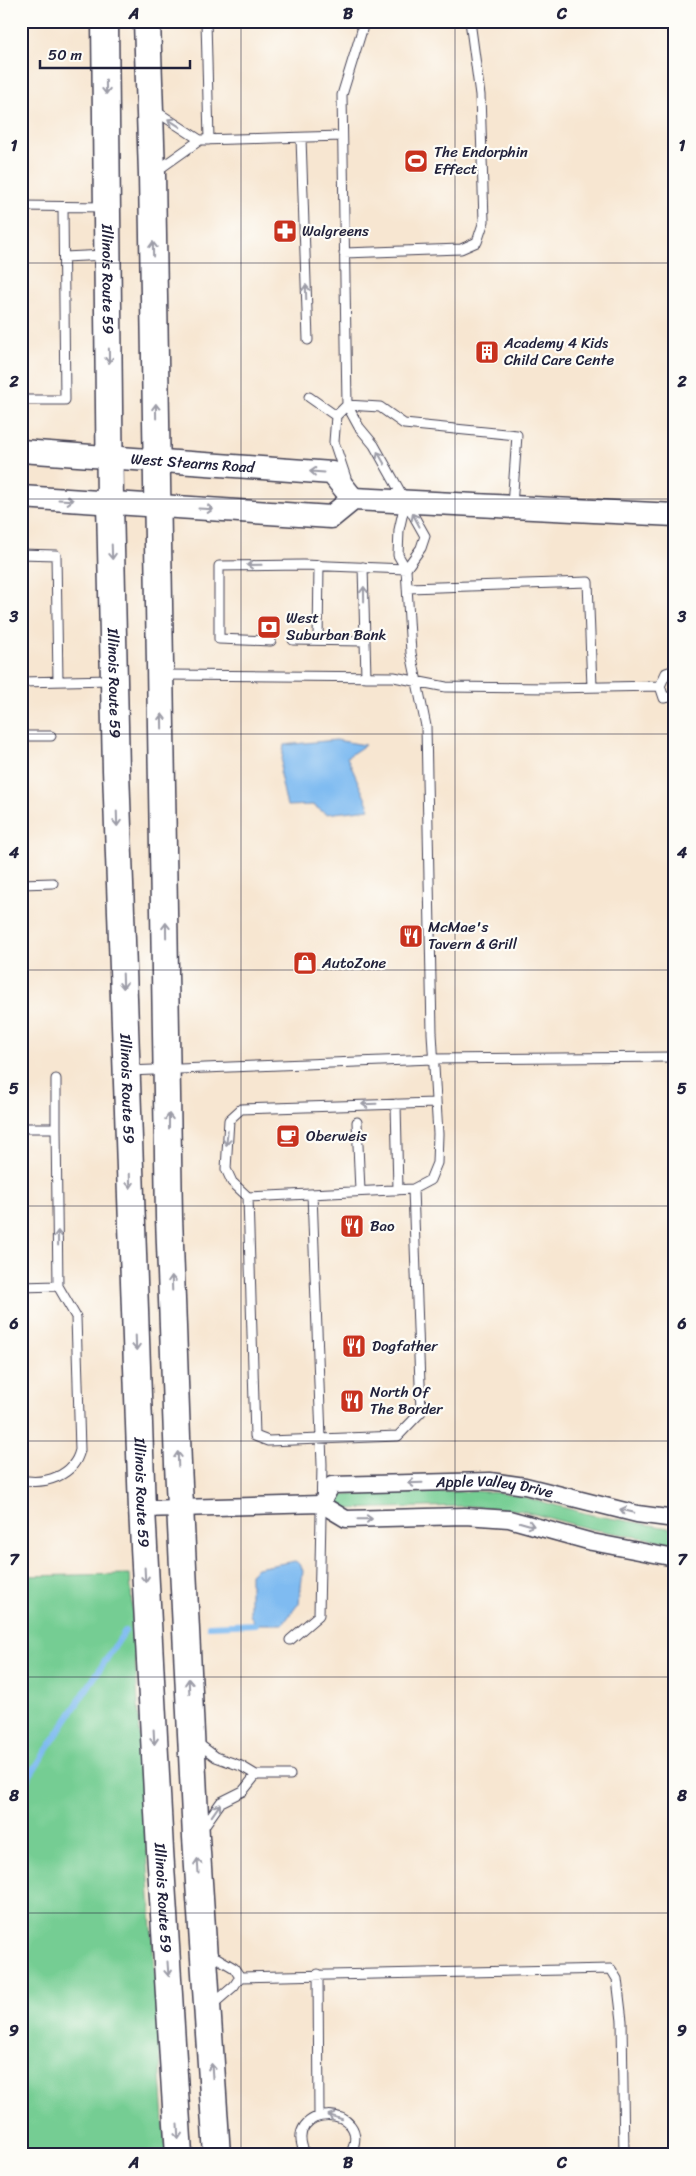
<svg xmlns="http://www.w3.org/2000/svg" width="696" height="2176" viewBox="0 0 696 2176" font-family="Sriracha,sans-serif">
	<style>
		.green { fill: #74cd93; stroke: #4b7867 }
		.water { fill: #7fbbf1; stroke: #506e96 }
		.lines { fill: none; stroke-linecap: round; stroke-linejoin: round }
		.stream { stroke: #7fbbf1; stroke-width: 6 }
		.lane-casing { stroke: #423f52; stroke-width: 11 }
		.street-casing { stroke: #423f52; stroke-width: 19 }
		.secondary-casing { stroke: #423f52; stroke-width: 25 }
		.primary-casing { stroke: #423f52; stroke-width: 29 }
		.lane { stroke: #fff; stroke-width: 9 }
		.street { stroke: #fff; stroke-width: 16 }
		.secondary { stroke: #fff; stroke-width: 22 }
		.primary { stroke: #fff; stroke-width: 26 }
		.oneway { stroke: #9c9ca7 }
		.grid { fill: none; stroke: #22223b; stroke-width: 1; stroke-opacity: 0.55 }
		.labels { text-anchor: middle; stroke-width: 4.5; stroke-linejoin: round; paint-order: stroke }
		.poi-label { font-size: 15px; fill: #22223b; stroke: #fdfcf7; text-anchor: start }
		.street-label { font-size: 15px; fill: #22223b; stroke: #fdfcf7 }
		.neatline { fill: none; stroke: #22223b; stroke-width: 2 }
		.grid-label { font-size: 16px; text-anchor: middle; font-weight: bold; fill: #22223b }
	</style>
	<rect width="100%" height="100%" fill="#fdfcf7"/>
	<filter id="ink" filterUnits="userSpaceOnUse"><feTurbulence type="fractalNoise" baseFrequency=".02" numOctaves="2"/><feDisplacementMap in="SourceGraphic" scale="10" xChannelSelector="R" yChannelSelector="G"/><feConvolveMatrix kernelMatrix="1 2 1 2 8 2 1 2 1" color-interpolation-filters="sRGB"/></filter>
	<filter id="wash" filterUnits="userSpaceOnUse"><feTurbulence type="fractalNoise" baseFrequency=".0096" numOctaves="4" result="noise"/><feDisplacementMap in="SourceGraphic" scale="20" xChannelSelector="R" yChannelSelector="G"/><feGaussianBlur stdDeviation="1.12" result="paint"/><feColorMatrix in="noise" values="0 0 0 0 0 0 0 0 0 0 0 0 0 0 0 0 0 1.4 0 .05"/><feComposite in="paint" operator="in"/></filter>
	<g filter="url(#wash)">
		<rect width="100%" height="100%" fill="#f7e6d1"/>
		<path class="green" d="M476 1491 513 1494 592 1515 675 1529V1543L590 1529 523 1511 497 1508 469 1506 340 1509 334 1502 340 1495Z
			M130 1574 166 2155H21V1576Z"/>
		<path class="water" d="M336 740 365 745 347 757 370 809 326 814 313 805 287 806 280 775 284 745Z
			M295 1561 300 1564 303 1571 299 1603 283 1624H256L250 1615V1574L257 1568Z"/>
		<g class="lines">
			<path class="stream" d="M209 1626 256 1624
				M21 1789 125 1631"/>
		</g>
	</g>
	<g filter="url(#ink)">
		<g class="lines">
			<g class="lane-casing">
				<path id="lane" d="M206 21 209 140
					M361 21 362 30 342 95 347 405 359 427 374 445 425 536 421 548 406 569
					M154 110 200 140 342 136
					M301 138 308 340
					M155 172 200 140
					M21 206 106 207
					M344 253 461 249 477 242 484 221 480 95 470 21
					M64 257 106 255
					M309 397 336 416
					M21 400H65L63 208
					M347 405 380 407 404 424 517 435 512 506
					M346 478 334 442 336 416 347 405
					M405 503 399 530 398 555 406 569 411 653 426 726 432 1033 438 1134 437 1163 430 1180 413 1189 248 1197 255 1436 268 1441 398 1436 421 1412 413 1189
					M21 554 56 555 58 681
					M408 588 588 582 592 687
					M293 640 365 641 363 567
					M318 640 319 565
					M271 641 219 639V566L303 565 406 569
					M365 641 366 677
					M675 670 666 673 660 686 664 698 675 696
					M164 675 394 677 446 687 549 688 660 686
					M21 682 111 680
					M21 736H51
					M21 884 53 883
					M128 1071 433 1059 675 1057
					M56 1079V1128
					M396 1104 398 1190
					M357 1122 360 1191
					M21 1128H56L58 1286 76 1317 80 1450C74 1476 45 1485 21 1480
					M248 1197 232 1182 226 1169 229 1120 241 1109 435 1103
					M21 1287 58 1286
					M290 1640 319 1615 322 1465 312 1194
					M196 1742 216 1757 241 1766 256 1775H290
					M202 1829 221 1802 243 1791 256 1775
					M207 1952 234 1968 240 1977
					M318 1974 319 2115
					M240 1977 611 1969 617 1979 622 2021 624 2155
					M212 2005 234 1986 240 1977
					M306 2155C278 2103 377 2102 350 2155"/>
			</g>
			<g class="street-casing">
				<g id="street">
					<path id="s1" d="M321 1504 332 1485 490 1481 525 1486 637 1514 675 1519"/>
					<path d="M142 1509 321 1504 346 1519 465 1516 509 1519 592 1542 675 1558"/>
				</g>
			</g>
			<g class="secondary-casing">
				<g id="secondary">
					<path id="s2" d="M21 451 332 473 353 499"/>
					<path d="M21 497 331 517 353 499 675 515"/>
				</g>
			</g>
			<g class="primary-casing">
				<g id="primary">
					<path id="s3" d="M105 21 110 503 116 770 142 1509 160 1850 179 2155"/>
					<path d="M147 21 152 174 169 1217 178 1464 196 1837 217 2155"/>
				</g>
			</g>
			<use href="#lane" class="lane"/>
			<use href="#street" class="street"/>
			<use href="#secondary" class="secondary"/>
			<use href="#primary" class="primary"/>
		</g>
		<defs><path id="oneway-shaft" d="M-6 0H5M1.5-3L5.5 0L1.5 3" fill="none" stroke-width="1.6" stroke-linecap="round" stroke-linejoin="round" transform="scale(1.25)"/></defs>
		<g class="oneway">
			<use href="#oneway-shaft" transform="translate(106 87) rotate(89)"/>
			<use href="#oneway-shaft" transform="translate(174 123) rotate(-147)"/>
			<use href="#oneway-shaft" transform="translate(153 249) rotate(-91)"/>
			<use href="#oneway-shaft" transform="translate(306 292) rotate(-92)"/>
			<use href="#oneway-shaft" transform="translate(109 356) rotate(89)"/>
			<use href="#oneway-shaft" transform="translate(156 411) rotate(-91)"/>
			<use href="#oneway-shaft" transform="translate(381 458) rotate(-120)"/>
			<use href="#oneway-shaft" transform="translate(317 472) rotate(-176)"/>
			<use href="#oneway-shaft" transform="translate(66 500) rotate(3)"/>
			<use href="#oneway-shaft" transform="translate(206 509) rotate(3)"/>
			<use href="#oneway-shaft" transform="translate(416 520) rotate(-118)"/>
			<use href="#oneway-shaft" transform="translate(112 552) rotate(88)"/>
			<use href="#oneway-shaft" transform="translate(254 565) rotate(179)"/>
			<use href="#oneway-shaft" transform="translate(364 594) rotate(-91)"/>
			<use href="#oneway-shaft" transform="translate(162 721) rotate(-91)"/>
			<use href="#oneway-shaft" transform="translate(117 819) rotate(88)"/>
			<use href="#oneway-shaft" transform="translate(166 930) rotate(-91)"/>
			<use href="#oneway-shaft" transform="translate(123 981) rotate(88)"/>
			<use href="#oneway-shaft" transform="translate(369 1104) rotate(178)"/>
			<use href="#oneway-shaft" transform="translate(169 1121) rotate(-90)"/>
			<use href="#oneway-shaft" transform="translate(227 1138) rotate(95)"/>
			<use href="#oneway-shaft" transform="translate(130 1181) rotate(88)"/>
			<use href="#oneway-shaft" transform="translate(58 1238) rotate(-91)"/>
			<use href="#oneway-shaft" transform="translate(172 1283) rotate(-92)"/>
			<use href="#oneway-shaft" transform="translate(136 1343) rotate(88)"/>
			<use href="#oneway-shaft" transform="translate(178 1459) rotate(-92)"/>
			<use href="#oneway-shaft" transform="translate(415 1483) rotate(178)"/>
			<use href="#oneway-shaft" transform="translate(627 1511) rotate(-167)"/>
			<use href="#oneway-shaft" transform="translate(365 1519) rotate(-1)"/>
			<use href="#oneway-shaft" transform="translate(527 1524) rotate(16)"/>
			<use href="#oneway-shaft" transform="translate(145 1575) rotate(87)"/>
			<use href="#oneway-shaft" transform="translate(189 1686) rotate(-93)"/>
			<use href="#oneway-shaft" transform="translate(154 1737) rotate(87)"/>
			<use href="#oneway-shaft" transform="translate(216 1810) rotate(-55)"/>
			<use href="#oneway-shaft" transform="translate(198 1866) rotate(-94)"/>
			<use href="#oneway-shaft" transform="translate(168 1969) rotate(86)"/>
			<use href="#oneway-shaft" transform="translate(212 2071) rotate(-94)"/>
			<use href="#oneway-shaft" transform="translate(335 2117) rotate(-163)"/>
			<use href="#oneway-shaft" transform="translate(178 2132) rotate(86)"/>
		</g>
	</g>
	<path class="grid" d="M241 21V2155M455 21V2155M21 263H675M21 499H675M21 734H675M21 970H675M21 1206H675M21 1441H675M21 1677H675M21 1913H675"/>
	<defs>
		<g id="stadium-square" transform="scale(1.25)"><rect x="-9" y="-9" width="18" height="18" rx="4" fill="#c8321e" stroke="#fdfcf7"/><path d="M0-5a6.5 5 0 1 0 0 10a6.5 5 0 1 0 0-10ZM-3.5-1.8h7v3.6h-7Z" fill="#fff"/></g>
		<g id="pharmacy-square" transform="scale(1.25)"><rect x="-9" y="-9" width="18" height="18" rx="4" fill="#c8321e" stroke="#fdfcf7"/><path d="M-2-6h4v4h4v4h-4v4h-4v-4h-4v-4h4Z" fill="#fff"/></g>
		<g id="building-square" transform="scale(1.25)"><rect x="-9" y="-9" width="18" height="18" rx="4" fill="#c8321e" stroke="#fdfcf7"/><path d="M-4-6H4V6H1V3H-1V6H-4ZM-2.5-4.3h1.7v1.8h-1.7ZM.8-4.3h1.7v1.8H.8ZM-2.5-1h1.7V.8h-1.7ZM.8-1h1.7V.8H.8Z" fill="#fff"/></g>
		<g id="bank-square" transform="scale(1.25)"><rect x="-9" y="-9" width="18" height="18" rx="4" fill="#c8321e" stroke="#fdfcf7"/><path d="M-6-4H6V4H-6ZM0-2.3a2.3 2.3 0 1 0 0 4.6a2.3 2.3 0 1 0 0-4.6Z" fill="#fff"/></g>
		<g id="restaurant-square" transform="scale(1.25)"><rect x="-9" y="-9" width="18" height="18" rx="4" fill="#c8321e" stroke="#fdfcf7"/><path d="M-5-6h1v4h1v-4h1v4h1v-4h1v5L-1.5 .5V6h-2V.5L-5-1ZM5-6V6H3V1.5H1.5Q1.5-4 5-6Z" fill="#fff"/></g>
		<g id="shop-square" transform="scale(1.25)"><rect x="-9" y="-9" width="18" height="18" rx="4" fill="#c8321e" stroke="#fdfcf7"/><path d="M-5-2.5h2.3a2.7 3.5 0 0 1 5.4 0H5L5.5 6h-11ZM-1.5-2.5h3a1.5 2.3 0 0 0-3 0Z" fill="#fff"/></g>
		<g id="cafe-square" transform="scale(1.25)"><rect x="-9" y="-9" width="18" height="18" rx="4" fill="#c8321e" stroke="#fdfcf7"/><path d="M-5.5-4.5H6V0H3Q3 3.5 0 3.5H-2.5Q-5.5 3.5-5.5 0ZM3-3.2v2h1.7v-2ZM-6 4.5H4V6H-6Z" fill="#fff"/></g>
	</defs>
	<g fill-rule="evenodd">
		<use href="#stadium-square" x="416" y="161"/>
		<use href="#pharmacy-square" x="285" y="231"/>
		<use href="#building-square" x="487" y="352"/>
		<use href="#bank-square" x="269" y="627"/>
		<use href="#restaurant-square" x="411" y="936"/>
		<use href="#shop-square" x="305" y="963"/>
		<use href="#cafe-square" x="288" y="1136"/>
		<use href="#restaurant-square" x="352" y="1226"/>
		<use href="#restaurant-square" x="354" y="1346"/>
		<use href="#restaurant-square" x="352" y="1401"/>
	</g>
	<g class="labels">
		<g class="poi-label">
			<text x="434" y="157">The Endorphin<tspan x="434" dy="17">Effect</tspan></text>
			<text x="302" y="236">Walgreens</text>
			<text x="504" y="348">Academy 4 Kids<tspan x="504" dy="17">Child Care Cente</tspan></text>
			<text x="286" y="623">West<tspan x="286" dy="17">Suburban Bank</tspan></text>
			<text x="428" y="932">McMae's<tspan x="428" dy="17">Tavern &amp; Grill</tspan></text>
			<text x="322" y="968">AutoZone</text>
			<text x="306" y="1141">Oberweis</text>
			<text x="370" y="1231">Bao</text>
			<text x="372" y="1351">Dogfather</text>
			<text x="370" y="1397">North Of<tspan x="370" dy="17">The Border</tspan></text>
		</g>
		<g class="street-label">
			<text dy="5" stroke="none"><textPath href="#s3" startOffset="258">Illinois Route 59</textPath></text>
			<text dy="5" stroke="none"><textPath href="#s2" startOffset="172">West Stearns Road</textPath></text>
			<text dy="5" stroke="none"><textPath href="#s3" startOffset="662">Illinois Route 59</textPath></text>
			<text dy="5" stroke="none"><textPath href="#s3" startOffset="1068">Illinois Route 59</textPath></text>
			<text dy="5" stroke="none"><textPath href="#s1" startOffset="185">Apple Valley Drive</textPath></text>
			<text dy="5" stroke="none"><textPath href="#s3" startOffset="1472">Illinois Route 59</textPath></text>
			<text dy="5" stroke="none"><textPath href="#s3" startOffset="1878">Illinois Route 59</textPath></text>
		</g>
	</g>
	<rect width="696" height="2176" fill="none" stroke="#fdfcf7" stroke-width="55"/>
	<path d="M40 60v8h150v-8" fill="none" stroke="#22223b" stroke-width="2.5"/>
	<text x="48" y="60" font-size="15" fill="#22223b" stroke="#fdfcf7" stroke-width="4" paint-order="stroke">50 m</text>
	<rect x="28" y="28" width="640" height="2120" class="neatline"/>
	<g class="grid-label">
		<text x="134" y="19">A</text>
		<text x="348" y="19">B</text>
		<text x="562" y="19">C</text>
		<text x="14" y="151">1</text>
		<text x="682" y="151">1</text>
		<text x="14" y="387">2</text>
		<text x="682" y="387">2</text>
		<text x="14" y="622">3</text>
		<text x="682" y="622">3</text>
		<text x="14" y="858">4</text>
		<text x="682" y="858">4</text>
		<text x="14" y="1094">5</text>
		<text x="682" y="1094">5</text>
		<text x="14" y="1329">6</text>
		<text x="682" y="1329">6</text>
		<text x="14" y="1565">7</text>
		<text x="682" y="1565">7</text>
		<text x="14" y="1801">8</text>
		<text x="682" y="1801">8</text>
		<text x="14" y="2036">9</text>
		<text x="682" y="2036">9</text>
		<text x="134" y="2168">A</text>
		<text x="348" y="2168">B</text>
		<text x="562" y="2168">C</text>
	</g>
</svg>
